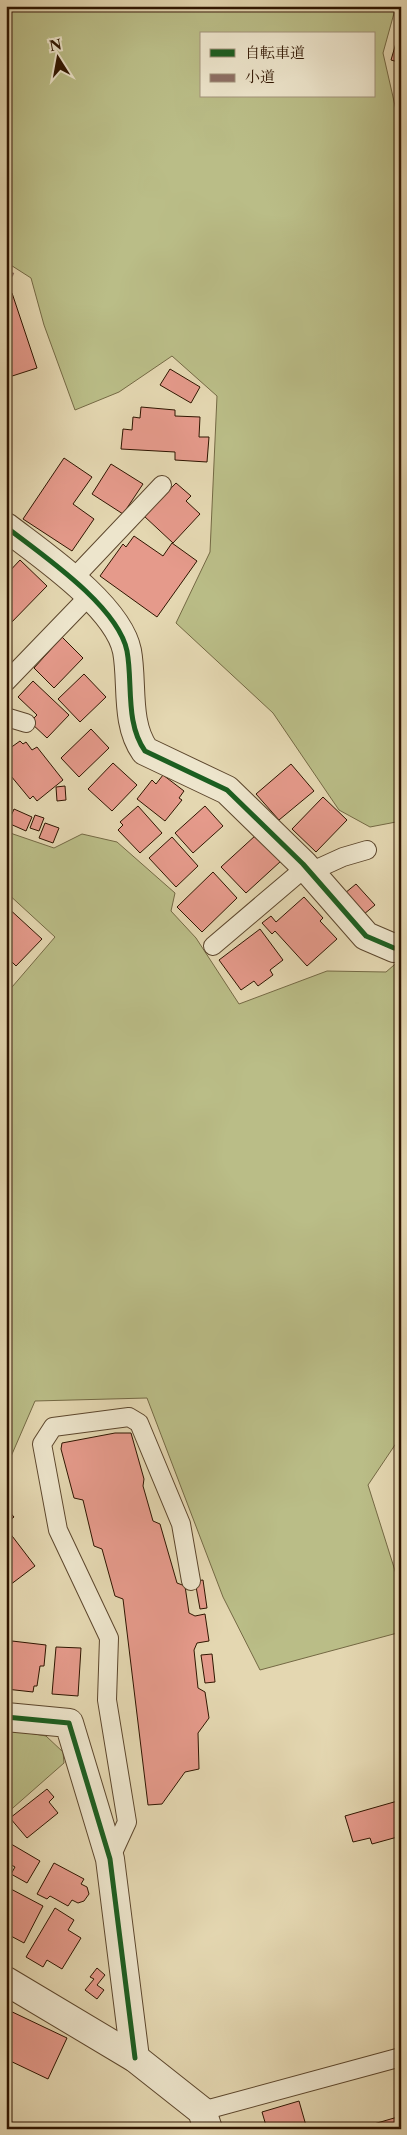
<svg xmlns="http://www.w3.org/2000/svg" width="407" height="2135" viewBox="0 0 407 2135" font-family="'Libre Caslon Text','Noto Serif JP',serif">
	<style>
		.green { fill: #babd87; stroke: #746944; fill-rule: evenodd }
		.building { fill: #e59a8b; stroke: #2f1500 }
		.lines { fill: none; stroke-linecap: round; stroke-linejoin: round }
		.service-casing { stroke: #5c462c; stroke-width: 20 }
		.minor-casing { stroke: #5c462c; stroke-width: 30 }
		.tertiary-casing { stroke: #5c462c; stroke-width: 30 }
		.service { stroke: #ede5cc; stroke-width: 18 }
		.minor { stroke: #ede5cc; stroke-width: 28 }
		.tertiary { stroke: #ede5cc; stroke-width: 28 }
		.quiet { stroke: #8d6e63; stroke-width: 4; stroke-dasharray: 8 4; stroke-linecap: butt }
		.cycleway-casing { stroke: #ede5cc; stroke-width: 8 }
		.cycleway { stroke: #1b5e20; stroke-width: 5 }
	</style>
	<rect width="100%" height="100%" fill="#e4d7b1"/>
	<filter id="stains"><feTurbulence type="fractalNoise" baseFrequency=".004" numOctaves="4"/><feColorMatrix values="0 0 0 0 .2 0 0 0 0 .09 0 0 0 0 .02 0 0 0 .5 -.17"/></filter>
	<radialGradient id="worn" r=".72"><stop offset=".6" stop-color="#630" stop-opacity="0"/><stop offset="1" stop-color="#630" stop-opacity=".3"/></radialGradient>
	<path class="green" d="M6 6H396L383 53 401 132V818L396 822 370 827 339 810 273 713 176 623 210 552 217 396 172 356 119 392 75 410 44 325 31 278 6 262ZM201 34H373V96H201Z
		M6 828 13 834 54 848 82 834 117 842 175 893 171 911 196 938 239 1004 327 971 386 972 401 959V1436L368 1485 397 1577 401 1632 260 1670 223 1597 147 1398 35 1401 6 1468V994L55 937 6 892Z
		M6 1729 46 1736 63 1752 64 1763 6 1814Z"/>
	<path class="building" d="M401 26V71L396 69 398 62 391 60Z
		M12 293 37 368 6 378V295Z
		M170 369 200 387 191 403 160 385Z
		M141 407 175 410V416L200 417 199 437H209L207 462 175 460V452L121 449 123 429 132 430 133 417 140 418Z
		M64 458 92 477 73 504 94 519 72 551 23 519Z
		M111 464 143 484 123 514 92 494Z
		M176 483 191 496 186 501 200 514 173 543 144 516Z
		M134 536 163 556 172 543 197 561 157 617 100 576 123 544 126 547Z
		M20 560 47 586 6 628V575Z
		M62 637 83 658 54 688 34 668Z
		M84 674 106 697 80 722 58 699Z
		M33 681 69 715 47 738 30 722 37 715 18 697Z
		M91 729 109 748 79 777 61 758Z
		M20 741 23 744 26 742 32 750 37 747 63 780 37 801 33 796 30 799 6 770V751Z
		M113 763 137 785 112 811 88 789Z
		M291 764 314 791 279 820 256 794Z
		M163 775 184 791 179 798 182 800 165 821 137 799 152 780 156 784Z
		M65 786 66 800 57 801 56 787Z
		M323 797 347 820 316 852 292 829Z
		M138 806 162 833 140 853 118 830 123 825 120 822Z
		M205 806 223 826 193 853 175 833Z
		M14 809 32 817 26 831 8 823Z
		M35 815 44 818 39 831 30 828Z
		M45 823 59 828 53 843 39 838Z
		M256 835 281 861 246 893 221 867Z
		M172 837 198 866 176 887 149 858Z
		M213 872 237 898 202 932 177 907Z
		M356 884 375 905 358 919 339 898Z
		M304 897 323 918 320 921 337 939 307 966 275 931 272 934 262 923 271 916 276 922Z
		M6 906 42 939 16 966 6 956Z
		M260 929 283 960 270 970 273 975 258 986 254 981 241 990 219 960Z
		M115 1433H131L144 1479 143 1486 153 1521 160 1524 177 1583 185 1586 189 1613 195 1616 205 1614 209 1641 197 1643 194 1650 198 1688 205 1692 209 1718 198 1733 199 1769 185 1772 162 1804 148 1805 123 1599 115 1596 102 1549 94 1546 83 1500 74 1498 61 1449 62 1443Z
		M6 1508 14 1517 6 1523Z
		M6 1528 35 1566 6 1588Z
		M203 1580 207 1608 200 1609 195 1581Z
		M12 1641 46 1645 44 1666H40L37 1686H34L33 1692 6 1689Z
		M56 1647 81 1648 78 1696 52 1694Z
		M212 1654 215 1682 205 1683 201 1655Z
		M47 1789 54 1797 49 1802 58 1813 27 1838 10 1818Z
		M401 1800V1836L372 1844 370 1838 353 1842 345 1816Z
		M6 1841 40 1861 27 1883 11 1874 15 1867 6 1862Z
		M54 1863 84 1879 81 1884 87 1887 89 1894 84 1901 78 1903 72 1900 68 1906 50 1896 47 1899 37 1894Z
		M9 1888 43 1906 24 1943 9 1935 6 1940V1893Z
		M55 1908 74 1920 68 1930 81 1938 62 1969 47 1960 43 1967 26 1957Z
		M97 1968 105 1975 97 1985 104 1990 97 1999 85 1990 94 1979 90 1977Z
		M6 2009 67 2038 48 2079 6 2059Z
		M299 2101 307 2129H267L262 2112Z
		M401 2116V2129H360V2128Z"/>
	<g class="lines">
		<g class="service-casing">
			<path id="service" d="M72 580 162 485
				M6 682 89 596
				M6 717 26 723
				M310 872 343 857 367 850
				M213 946 306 867
				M110 1859 127 1822 107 1700 109 1638 58 1530 42 1444 53 1427 129 1417 139 1423 181 1524 191 1581
				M202 2111 401 2057"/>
		</g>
		<g class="minor-casing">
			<path id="minor" d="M6 527C41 554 118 606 127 651 133 683 125 723 145 751L227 790 303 864 366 936 394 948
				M6 1717 69 1723 110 1859 135 2058"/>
		</g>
		<g class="tertiary-casing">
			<path id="tertiary" d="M6 1981 135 2058 202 2111 208 2129"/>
		</g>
		<use href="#service" class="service"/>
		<use href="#minor" class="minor"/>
		<use href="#tertiary" class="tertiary"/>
		<path class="quiet" d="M6 272 16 276"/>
		<g class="cycleway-casing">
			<path id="cycleway" d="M6 527C41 554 118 606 127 651 133 683 125 723 145 751L227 790 303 864 366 936 394 948
				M6 1717 69 1723 110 1859 135 2058"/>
		</g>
		<use href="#cycleway" class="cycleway"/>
	</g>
	<rect width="407" height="2135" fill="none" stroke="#e4d7b1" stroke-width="25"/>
	<rect x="8" y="8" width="392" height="2120" fill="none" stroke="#2f1500" stroke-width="2.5"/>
	<rect x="12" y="12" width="382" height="2110" fill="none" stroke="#2f1500"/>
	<rect x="200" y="32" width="175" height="65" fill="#ede5cc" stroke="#a1927a"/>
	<rect x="210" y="49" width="25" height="8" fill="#1b5e20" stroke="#a1927a"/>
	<text x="245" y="58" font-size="15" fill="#2f1500">自転車道</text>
	<rect x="210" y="74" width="25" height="8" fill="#8d6e63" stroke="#a1927a"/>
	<text x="245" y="82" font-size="15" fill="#2f1500">小道</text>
	<g transform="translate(58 58) rotate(349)" stroke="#ede5cc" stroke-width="4" paint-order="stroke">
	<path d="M0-4L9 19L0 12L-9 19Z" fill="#2f1500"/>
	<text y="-8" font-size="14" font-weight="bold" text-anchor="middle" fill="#2f1500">N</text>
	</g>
	<rect width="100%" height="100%" filter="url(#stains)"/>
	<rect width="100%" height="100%" fill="url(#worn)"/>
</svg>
